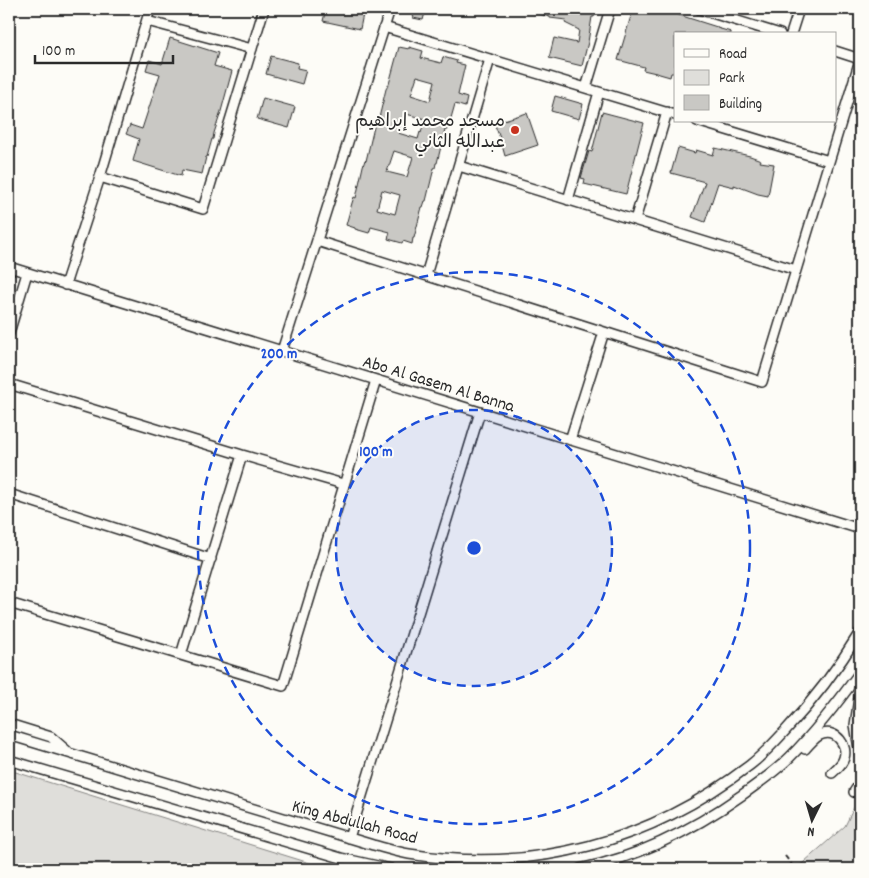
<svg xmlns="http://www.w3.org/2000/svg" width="869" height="878" viewBox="0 0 869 878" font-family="Dekko,'Playpen Sans Arabic',sans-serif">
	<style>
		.green { fill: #dfdeda; stroke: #858482 }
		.building { fill: #c9c8c4; stroke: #2b2b2b; fill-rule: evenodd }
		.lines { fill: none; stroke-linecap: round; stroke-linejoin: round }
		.minor-casing { stroke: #2b2b2b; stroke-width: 12 }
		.path { stroke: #2b2b2b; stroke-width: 2; stroke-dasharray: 5 4; stroke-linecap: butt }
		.minor { stroke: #fdfcf7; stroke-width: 9 }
		.ring { fill: none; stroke: #1d4ed8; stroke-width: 2.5; stroke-dasharray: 9 6 }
		.poi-dot { fill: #c8321e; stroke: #fdfcf7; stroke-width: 2 }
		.labels { text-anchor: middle; stroke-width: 4; stroke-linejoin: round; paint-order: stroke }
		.poi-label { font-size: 18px; fill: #2b2b2b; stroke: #fdfcf7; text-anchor: end }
		.street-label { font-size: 18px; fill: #2b2b2b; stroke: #fdfcf7 }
		.centre { fill: #1d4ed8; stroke: #fdfcf7; stroke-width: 2.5 }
		.ring-label { font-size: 15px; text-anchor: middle; font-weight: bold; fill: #1d4ed8; stroke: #fdfcf7; stroke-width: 4; stroke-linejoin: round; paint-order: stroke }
	</style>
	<rect width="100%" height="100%" fill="#fdfcf7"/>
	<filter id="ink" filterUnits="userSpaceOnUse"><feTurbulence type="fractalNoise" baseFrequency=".02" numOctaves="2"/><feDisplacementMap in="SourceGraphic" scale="10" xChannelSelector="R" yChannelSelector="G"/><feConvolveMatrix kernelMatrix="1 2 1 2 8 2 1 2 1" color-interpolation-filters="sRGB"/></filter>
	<g filter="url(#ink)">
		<path class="green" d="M9 770 316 865 331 869H9Z
			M860 795V869H796L845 826Z"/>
		<path class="building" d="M326 9H337L349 11V9H364L360 29 323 21Z
			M415 9H426L423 20 413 18Z
			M529 9H596L594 17H592L588 42 582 66 549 58 554 38 577 43 579 30 565 23 566 20 550 18V17L528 11Z
			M633 9H653L660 11V9L717 27V28L731 32V34H675V68L674 73H671L670 77 656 73 643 70 644 67 618 60Z
			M170 38 218 53 214 66 232 71 220 115 214 133 213 139H212L207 157H206L202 174 182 170 181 176 133 161 139 139 126 134 130 125 142 129 160 74 146 70 149 60 162 64Z
			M399 47 409 49V47L423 51 421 58 441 63 443 57 457 61 456 63 465 65 458 95 467 98 465 107 455 104 449 125 447 130H445L437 163H436L435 168H434L426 201H425L423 207H422L414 238H413L412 244 403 241 402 243 388 239 390 232 371 227 369 233 355 229V228L346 225 352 203 354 197 356 198 363 166 365 160 366 161 374 127 376 122H378L386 89 389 84ZM417 76 435 81 430 101 411 95ZM406 114 425 119 421 133 420 132 418 139 398 133 402 119 404 120ZM394 151 413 157 407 177 387 172ZM382 190 400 195 395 214 377 209Z
			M271 56 298 63 297 68 306 70 302 84 266 74Z
			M555 96 583 104 579 119 551 111Z
			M263 98 295 107 289 128 257 119Z
			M602 112 644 123 626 194 584 184 585 179 581 178 589 151 592 152Z
			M527 113 538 145 505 156 500 138 494 123Z
			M678 148 695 153 696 150 713 155 715 148 750 156 761 160 760 162 774 164 768 196 758 194 734 185V187L718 183 705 222 692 217 705 182 671 173Z"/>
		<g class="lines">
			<g class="minor-casing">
				<path id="minor" d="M699 9 780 34
					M147 21 252 49
					M384 27 675 115
					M791 34 799 9
					M835 51 860 59
					M586 88 610 9
					M697 121 829 161
					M459 166 796 270
					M100 177 203 209 264 9
					M568 200 599 92
					M635 220 667 112
					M317 241 762 382 860 60
					M9 267 860 529
					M426 275 490 59
					M65 285 100 177 150 9
					M9 333 27 273
					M282 351 390 9
					M9 384 242 455 343 484
					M570 440 604 332
					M9 494 211 559
					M9 603 283 686 376 380
					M181 655 242 455
					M860 691 855 725 860 754
					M9 724 51 737 67 751
					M9 735 373 845C385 848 397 852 409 854 534 874 650 842 750 765 763 755 774 743 785 731 814 700 838 668 860 632
					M805 749C810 744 816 735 823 734 837 730 848 746 844 758 842 765 837 768 832 773
					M9 760 341 858 391 869
					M854 792 860 783
					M349 838 480 412
					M580 869C639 857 694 829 742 795 759 783 776 771 790 757 816 731 839 701 860 672"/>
			</g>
			<path class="path" d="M785 856 795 869"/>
			<use href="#minor" class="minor"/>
		</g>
	</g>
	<circle cx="474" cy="548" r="138" fill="#1d4ed8" fill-opacity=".12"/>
	<g class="ring">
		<circle cx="474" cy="548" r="138"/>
		<circle cx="474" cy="548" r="276"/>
	</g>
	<circle class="poi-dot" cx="515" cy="130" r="5"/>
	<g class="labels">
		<g class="poi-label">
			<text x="505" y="126">مسجد محمد إبراهيم<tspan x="505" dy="21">عبدالله الثاني</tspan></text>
		</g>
		<g class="street-label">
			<text transform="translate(439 383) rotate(17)" y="6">Abo Al Gasem Al Banna</text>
			<text transform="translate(355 821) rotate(15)" y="6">King Abdullah Road</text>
		</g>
	</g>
	<circle cx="474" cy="548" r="8" class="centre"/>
	<g class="ring-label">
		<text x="279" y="358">200 m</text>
		<text x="376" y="456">100 m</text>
	</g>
	<rect width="869" height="878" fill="none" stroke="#fdfcf7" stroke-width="30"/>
	<rect x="15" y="15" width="839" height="848" fill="none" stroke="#2b2b2b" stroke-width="2" filter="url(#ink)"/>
	<rect x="674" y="32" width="162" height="90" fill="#fdfcf7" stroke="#a9a8a5"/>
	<rect x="684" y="49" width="25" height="8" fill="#fdfcf7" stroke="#a9a8a5"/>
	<text x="719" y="58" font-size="15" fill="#2b2b2b">Road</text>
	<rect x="684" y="70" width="25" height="15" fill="#dfdeda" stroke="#a9a8a5"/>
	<text x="719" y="82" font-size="15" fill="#2b2b2b">Park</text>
	<rect x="684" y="95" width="25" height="15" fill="#c9c8c4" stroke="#a9a8a5"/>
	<text x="719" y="108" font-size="15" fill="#2b2b2b">Building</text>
	<g transform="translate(812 820) rotate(185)" stroke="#fdfcf7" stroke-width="4" paint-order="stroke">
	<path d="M0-4L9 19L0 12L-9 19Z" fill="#2b2b2b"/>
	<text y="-8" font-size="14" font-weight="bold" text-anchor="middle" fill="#2b2b2b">N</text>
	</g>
	<path d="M35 55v8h138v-8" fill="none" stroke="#2b2b2b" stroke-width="2.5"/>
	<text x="42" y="55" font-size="15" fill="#2b2b2b" stroke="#fdfcf7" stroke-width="4" paint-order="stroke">100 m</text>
</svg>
